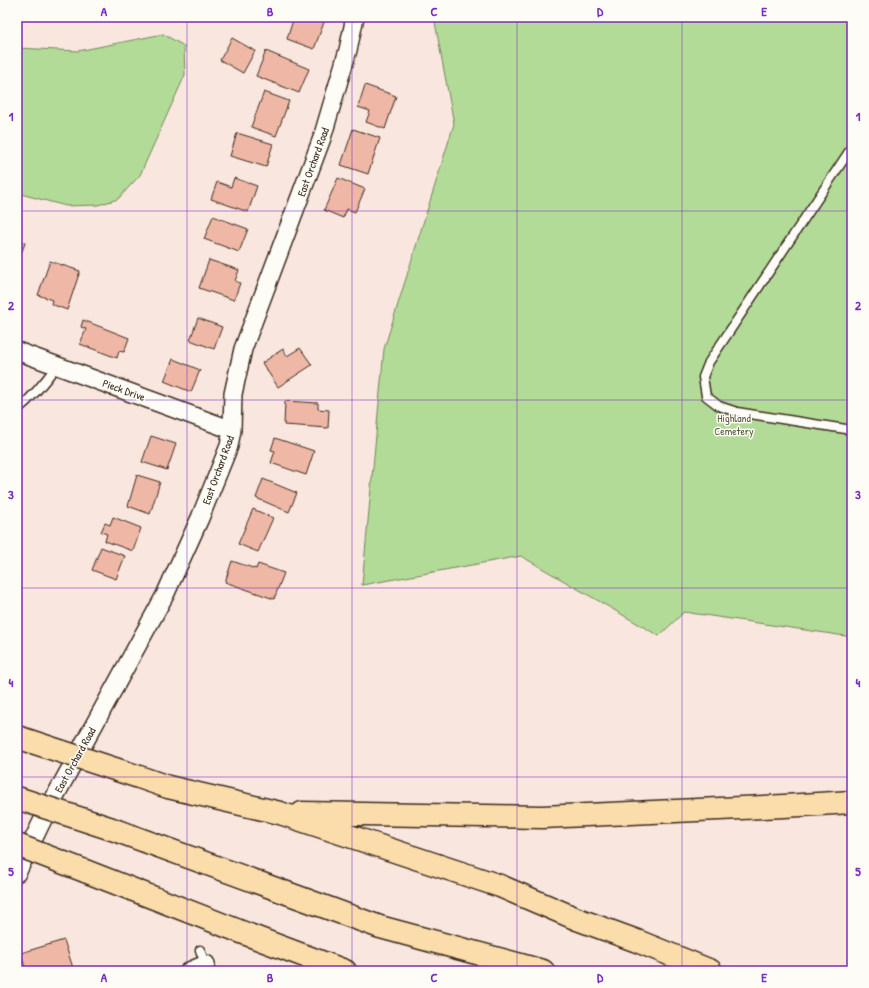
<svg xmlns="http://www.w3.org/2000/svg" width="869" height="988" viewBox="0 0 869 988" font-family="'Patrick Hand',sans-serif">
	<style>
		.green { fill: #b2db98; stroke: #76825b }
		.building { fill: #efb7a6; stroke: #3b2a1e }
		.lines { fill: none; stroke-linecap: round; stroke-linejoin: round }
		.service-casing { stroke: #3b2a1e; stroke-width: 11 }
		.minor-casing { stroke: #3b2a1e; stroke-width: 20 }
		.motorway-casing { stroke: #3b2a1e; stroke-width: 25 }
		.service { stroke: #fdfcf7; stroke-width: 8 }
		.minor { stroke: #fdfcf7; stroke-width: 17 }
		.motorway { stroke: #faddab; stroke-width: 22 }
		.motorway-bridge-casing { stroke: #3b2a1e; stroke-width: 25; stroke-linecap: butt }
		.motorway-bridge { stroke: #faddab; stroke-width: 22 }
		.grid { fill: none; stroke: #7b2cbf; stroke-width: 1; stroke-opacity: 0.55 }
		.labels { text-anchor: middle; stroke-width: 3; stroke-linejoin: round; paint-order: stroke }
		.street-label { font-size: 11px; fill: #3b2a1e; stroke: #fdfcf7 }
		.park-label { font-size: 11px; fill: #59563c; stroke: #fdfcf7 }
		.neatline { fill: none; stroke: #7b2cbf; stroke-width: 1.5 }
		.grid-label { font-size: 13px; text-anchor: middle; font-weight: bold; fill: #7b2cbf }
	</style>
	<rect width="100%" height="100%" fill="#f9e7df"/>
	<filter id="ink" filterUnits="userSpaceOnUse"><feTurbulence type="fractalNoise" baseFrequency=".025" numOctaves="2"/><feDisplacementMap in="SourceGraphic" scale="8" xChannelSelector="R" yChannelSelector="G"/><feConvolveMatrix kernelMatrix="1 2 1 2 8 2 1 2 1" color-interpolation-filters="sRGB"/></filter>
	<g filter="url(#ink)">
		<path class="green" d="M434 17H852V637L684 612 659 636 521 556 362 585 384 349 454 124Z
			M163 34 184 46 185 75 140 175 118 199 98 205 66 206 17 193V48L78 51Z"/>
		<path class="building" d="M294 17H326L314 49 287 39Z
			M232 38 255 51 243 73 220 60Z
			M266 51 309 69 299 93 256 76Z
			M365 85 396 96 385 129 366 122 370 111 358 107Z
			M264 92 289 101 276 136 251 127Z
			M353 129 380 138 368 174 341 165Z
			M237 133 273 144 266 167 230 156Z
			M234 178 257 186 248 212 211 199 217 182 231 187Z
			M338 178 365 189 355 212 347 209 343 218 324 210Z
			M213 216 248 229 239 252 204 239Z
			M17 239 25 243 17 265Z
			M209 260 239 270 235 281 240 283 234 300 199 288Z
			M50 261 80 271 67 310 51 304 52 300 38 295Z
			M198 318 222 327 214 349 190 340Z
			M83 320 129 338 124 352 119 351 117 358 80 344 86 329 81 327Z
			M300 348 312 365 278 387 262 363 283 349 287 356Z
			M173 359 200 370 191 392 164 381Z
			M285 401 318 403V409L329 410 328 428 284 425Z
			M151 436 176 444 167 470 142 462Z
			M275 438 314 451 306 475 271 463 275 451 271 450Z
			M137 475 160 482 150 514 128 506Z
			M263 479 297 493 289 512 256 498Z
			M253 509 273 518 258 552 238 544Z
			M113 517 141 528 133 551 105 541 107 534 101 532 105 523 110 525Z
			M101 547 125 556 116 579 92 570Z
			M232 561 256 569 258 564 284 573 274 599 225 582Z
			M64 940 74 971H26L21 953Z"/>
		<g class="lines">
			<g class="service-casing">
				<path id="service" d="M852 147 709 362 703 377 706 396 719 406 737 412 852 430
					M17 410C33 397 45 382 57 365
					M200 950 206 966"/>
			</g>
			<g class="minor-casing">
				<path id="minor" d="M17 351 232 430
					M17 873 47 811 165 595 200 518 229 446 232 430 233 394 243 349 322 138 348 50 355 17
					M189 971 206 964"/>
			</g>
			<g class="motorway-casing">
				<path id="motorway" d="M139 777 168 787 280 813 500 886 577 919 637 941 711 971
					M302 813 542 817 784 806 852 802
					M112 829 380 927 543 971
					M85 871 262 940 345 971"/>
			</g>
			<use href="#service" class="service"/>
			<use href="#minor" class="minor"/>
			<use href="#motorway" class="motorway"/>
			<g class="motorway-bridge-casing">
				<path id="motorway-bridge" d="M17 737 139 777
					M17 798 112 829
					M17 845 85 871"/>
			</g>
			<use href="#motorway-bridge" class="motorway-bridge"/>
		</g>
	</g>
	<path class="grid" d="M187 17V971M352 17V971M517 17V971M682 17V971M17 211H852M17 400H852M17 588H852M17 777H852"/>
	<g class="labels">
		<g class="street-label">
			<text transform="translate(313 162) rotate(-70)" y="4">East Orchard Road</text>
			<text transform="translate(124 390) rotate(20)" y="4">Pieck Drive</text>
			<text transform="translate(218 470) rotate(-70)" y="4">East Orchard Road</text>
			<text transform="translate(75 760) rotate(-61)" y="4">East Orchard Road</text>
		</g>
		<g class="park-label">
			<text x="734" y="422">Highland<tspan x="734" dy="13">Cemetery</tspan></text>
		</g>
	</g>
	<rect width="869" height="988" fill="none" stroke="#fdfcf7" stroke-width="44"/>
	<rect x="22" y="22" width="825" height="944" class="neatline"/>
	<g class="grid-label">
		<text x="104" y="16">A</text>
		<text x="270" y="16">B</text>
		<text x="434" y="16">C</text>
		<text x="600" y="16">D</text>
		<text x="764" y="16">E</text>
		<text x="11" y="121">1</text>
		<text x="858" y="121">1</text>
		<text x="11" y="310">2</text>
		<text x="858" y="310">2</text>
		<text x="11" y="499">3</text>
		<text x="858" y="499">3</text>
		<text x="11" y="687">4</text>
		<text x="858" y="687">4</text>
		<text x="11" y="876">5</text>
		<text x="858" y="876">5</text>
		<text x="104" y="982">A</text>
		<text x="270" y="982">B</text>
		<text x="434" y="982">C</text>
		<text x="600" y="982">D</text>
		<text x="764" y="982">E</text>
	</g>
</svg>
